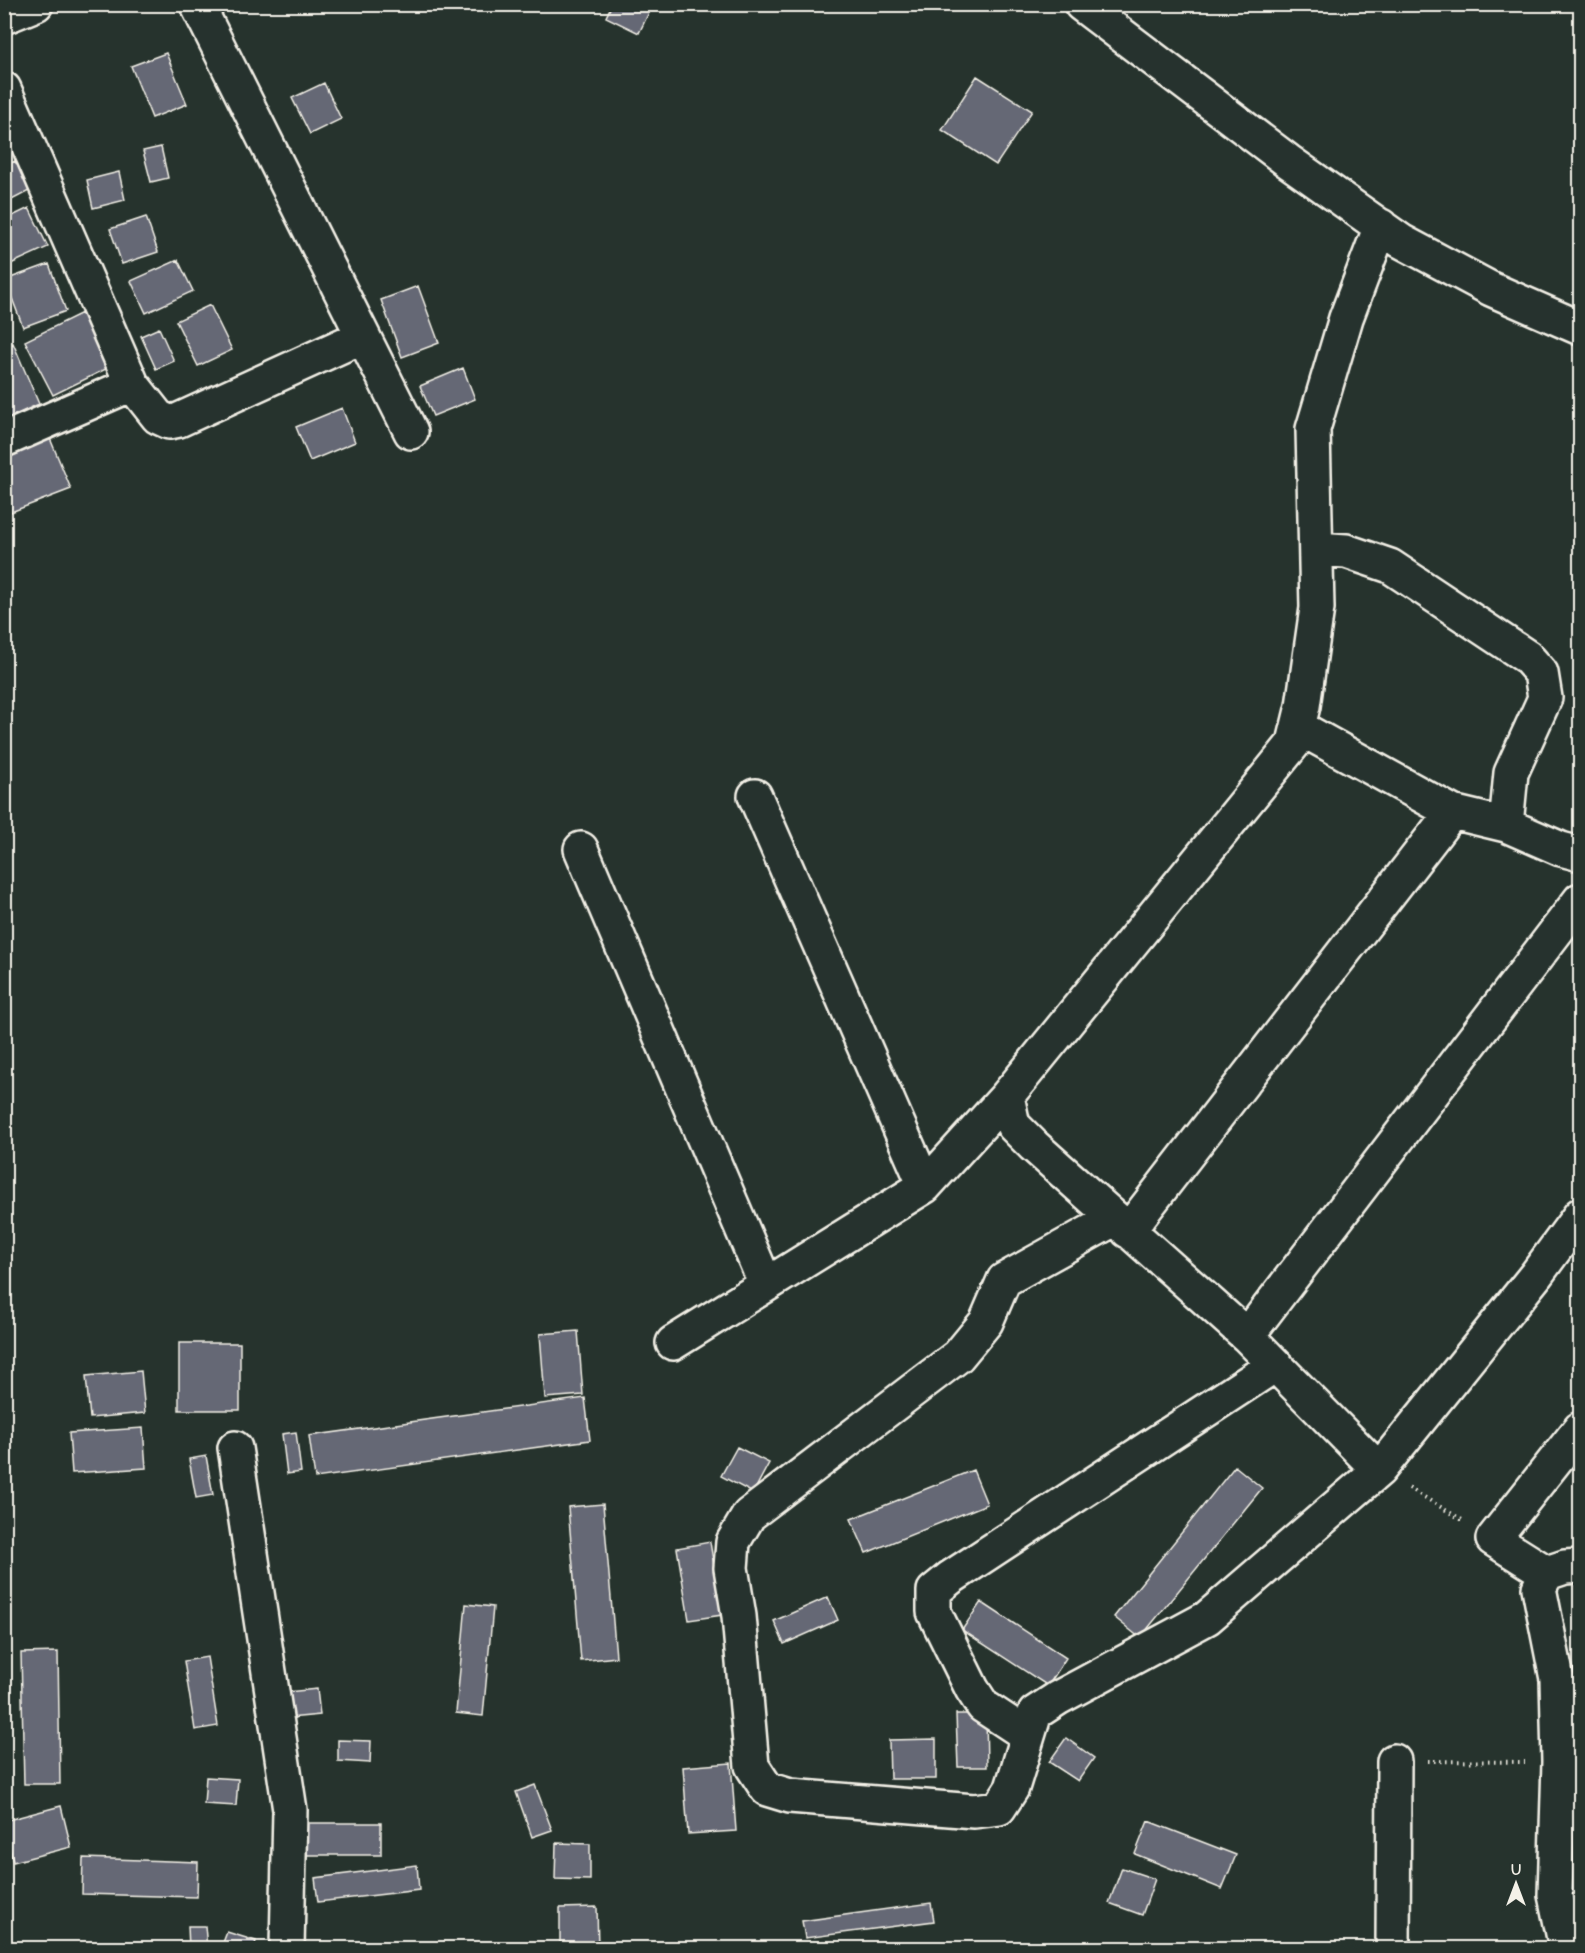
<svg xmlns="http://www.w3.org/2000/svg" width="1585" height="1953" viewBox="0 0 1585 1953" font-family="'Comic Neue',sans-serif">
	<style>
		.building { fill: #656875; stroke: #f4f1e8; stroke-width: 1.5 }
		.lines { fill: none; stroke-linecap: round; stroke-linejoin: round }
		.minor-casing { stroke: #f4f1e8; stroke-width: 38 }
		.path { stroke: #f4f1e8; stroke-width: 4; stroke-dasharray: 1.5 4.5; stroke-linecap: butt }
		.minor { stroke: #26332d; stroke-width: 33 }
	</style>
	<rect width="100%" height="100%" fill="#26332d"/>
	<filter id="ink" filterUnits="userSpaceOnUse"><feTurbulence type="fractalNoise" baseFrequency=".0167" numOctaves="2"/><feDisplacementMap in="SourceGraphic" scale="12" xChannelSelector="R" yChannelSelector="G"/><feConvolveMatrix kernelMatrix="1 2 1 2 8 2 1 2 1" color-interpolation-filters="sRGB"/></filter>
	<g filter="url(#ink)">
		<path class="building" d="M612 4H653L639 33 606 17Z
			M166 53 187 104 152 118 131 66Z
			M977 76 1032 111 996 165 942 130Z
			M324 83 341 119 310 134 292 98Z
			M4 136 12 151 4 155Z
			M161 147 168 178 151 182 143 151Z
			M15 161 31 190 4 204V166Z
			M119 172 125 200 93 208 87 180Z
			M29 208 48 247 4 267V220Z
			M146 217 158 252 122 264 110 229Z
			M178 260 193 291 146 313 131 281Z
			M49 264 66 311 23 327 5 280Z
			M418 286 439 343 402 357 381 300Z
			M210 305 232 350 198 366 176 321Z
			M82 313 110 367 53 395 25 341Z
			M159 328 174 361 156 369 141 336Z
			M13 343 39 404 4 420V347Z
			M463 368 475 399 433 416 420 386Z
			M342 408 355 442 310 461 296 427Z
			M49 436 71 489 11 512 4 494V453Z
			M578 1331 583 1395 545 1398 540 1334Z
			M179 1343H240V1410H179Z
			M141 1371 145 1413 90 1418 86 1376Z
			M585 1398 590 1440 315 1478 309 1436Z
			M143 1428 146 1468 72 1473 69 1433Z
			M296 1432 301 1472 287 1474 282 1434Z
			M737 1447 769 1463 753 1493 721 1476Z
			M206 1456 213 1495 196 1498 189 1459Z
			M1235 1466 1262 1488 1140 1638 1114 1617Z
			M973 1470 987 1504 866 1553 851 1519Z
			M603 1504 616 1657 581 1661 568 1507Z
			M710 1542 722 1615 689 1620 677 1548Z
			M828 1597 838 1620 784 1644 774 1621Z
			M981 1602 1066 1658 1048 1686 962 1630Z
			M466 1604 493 1607 483 1716 456 1713Z
			M58 1652 60 1784H24L21 1653Z
			M207 1657 218 1726 195 1730 184 1661Z
			M317 1689 320 1715 279 1719 277 1693Z
			M956 1714H986L987 1767H958Z
			M1066 1738 1094 1758 1078 1781 1049 1762Z
			M936 1739V1779H890L889 1740Z
			M338 1740 371 1741 370 1763 338 1761Z
			M731 1763 736 1831 688 1834 683 1767Z
			M206 1777 238 1779 236 1806 204 1804Z
			M535 1785 552 1830 532 1837 516 1792Z
			M61 1806 71 1847 13 1862 4 1821Z
			M1148 1821 1236 1855 1222 1889 1135 1854Z
			M304 1823H381V1855H304Z
			M556 1843 590 1844V1880L555 1879Z
			M83 1858 198 1862 197 1897 82 1894Z
			M417 1865 419 1890 318 1902 315 1878Z
			M1122 1868 1155 1879 1142 1915 1109 1903Z
			M931 1903 934 1921 805 1938 802 1921Z
			M597 1907 598 1948H560V1908Z
			M188 1926H205L207 1948H189Z
			M227 1932 256 1941 254 1948H221Z"/>
		<g class="lines">
			<g class="minor-casing">
				<path id="minor" d="M197 4 411 432
					M1081 4 1288 161 1401 241 1491 289 1580 328
					M4 17 36 4
					M4 89 132 384
					M4 440 132 384 158 417 169 422 179 420 363 336
					M1316 549 1346 551 1390 566 1527 657 1541 673 1545 698 1511 773 1506 825 1561 849 1580 854
					M1298 727 1452 812 1506 825
					M755 796 925 1186
					M581 849 766 1285
					M1007 1096 1013 1125 1034 1146 1247 1336 1379 1470
					M1114 1219 1004 1280 986 1322 958 1356 749 1515 733 1542 731 1568 739 1616 752 1766 767 1789 790 1796 974 1811 999 1808 1012 1788 1035 1713 1058 1698 1207 1618 1379 1470 1536 1275 1580 1215
					M1128 1231 1452 812
					M1247 1336 1580 900
					M673 1343 925 1186 1007 1096 1294 743 1303 706 1317 608 1313 429 1346 318 1381 226
					M235 1448 290 1810 287 1948
					M1547 1573 1493 1539 1580 1429
					M1027 1735 983 1706 972 1689 934 1612V1591L950 1578 1275 1365
					M1393 1948 1394 1761
					M1566 1948 1555 1895 1559 1762 1557 1679 1539 1588 1547 1573 1565 1567 1580 1566"/>
			</g>
			<path class="path" d="M1409 1488 1464 1521
				M1428 1761 1525 1762"/>
			<use href="#minor" class="minor"/>
		</g>
	</g>
	<rect width="1585" height="1953" fill="none" stroke="#26332d" stroke-width="24"/>
	<rect x="12" y="12" width="1561" height="1929" fill="none" stroke="#f4f1e8" stroke-width="2" filter="url(#ink)"/>
	<g transform="translate(1516 1884)" stroke="#26332d" stroke-width="4.5" paint-order="stroke">
	<path d="M0-4.5L10 22L0 15L-10 22Z" fill="#f4f1e8"/>
	<text y="-9" font-size="16" font-weight="bold" text-anchor="middle" fill="#f4f1e8">U</text>
	</g>
</svg>
